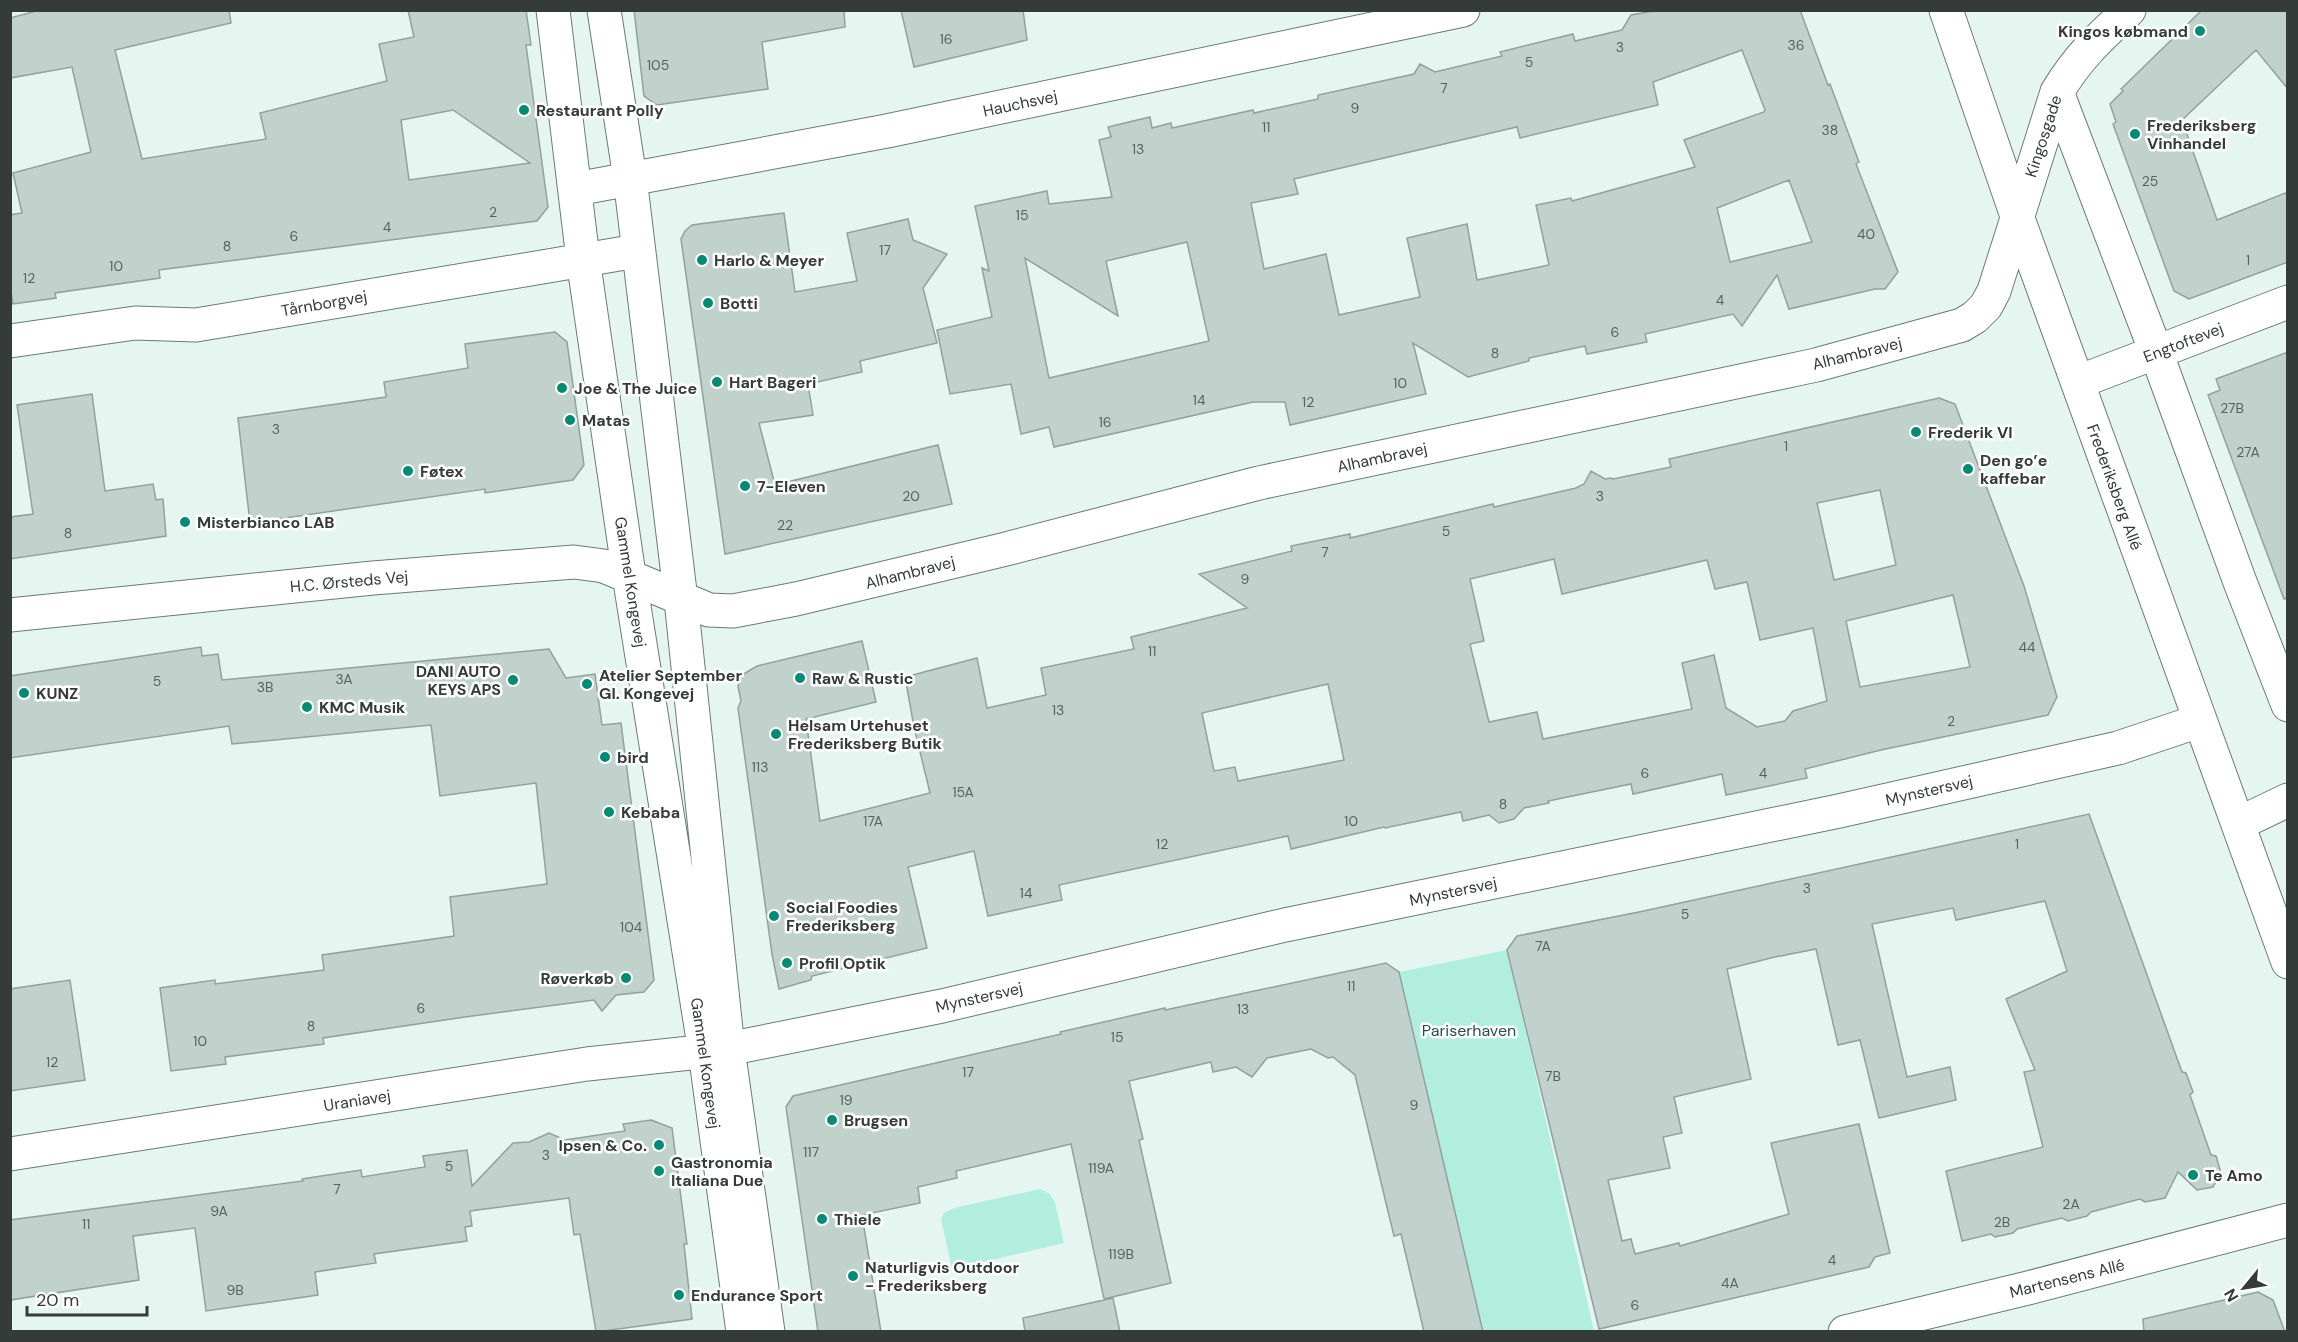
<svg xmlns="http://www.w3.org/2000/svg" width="2298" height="1342" viewBox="0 0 2298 1342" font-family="'DM Sans',sans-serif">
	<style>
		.park { fill: #b1eedd }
		.building { fill: #c1d2cc; stroke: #91a19c; stroke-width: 1.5; fill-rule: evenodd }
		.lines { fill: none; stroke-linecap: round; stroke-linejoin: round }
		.minor-casing { stroke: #6b7a75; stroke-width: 35 }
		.minor { stroke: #fff; stroke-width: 33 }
		.poi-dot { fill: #008c74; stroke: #fff; stroke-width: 2 }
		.labels { text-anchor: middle; stroke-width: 5; stroke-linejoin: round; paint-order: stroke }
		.number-label { font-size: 14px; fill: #57615e }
		.poi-label { font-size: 16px; font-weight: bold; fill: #343b39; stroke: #fff; text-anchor: start }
		.street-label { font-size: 16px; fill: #343b39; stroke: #fff }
		.park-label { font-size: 16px; fill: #275247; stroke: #fff }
	</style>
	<rect width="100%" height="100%" fill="#e5f6f1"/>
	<path class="park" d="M1507 950 1594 1331H1483L1399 972Z
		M1040 1189 1050 1194 1055 1203 1064 1243 952 1269 941 1219 944 1213 954 1208Z"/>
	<path class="building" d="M40 10H229L231 23 115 50 142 159 266 139 260 113 387 81 379 44 414 37 408 10H526L531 45H526L548 207 537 221 159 270 160 278 55 293 56 298 13 304 10 286V215L22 213 13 173 91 152 72 67 10 78V18ZM453 110 530 163 409 180 401 120Z
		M634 10H844L845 27 762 42 768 89 657 105 644 96Z
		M901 10H1023L1027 40 914 67Z
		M1660 10H1800L1828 85 1830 84 1859 162 1856 164 1898 272 1885 289H1875L1789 309 1777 275 1742 326 1733 314 1645 334 1647 342 1587 354 1585 346 1529 358V361L1468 377 1413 343 1426 394 1290 425 1285 402H1253L1054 447 1049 427 1021 434 1011 384 950 394 937 330 992 317 982 268 989 271 975 206 1047 191 1049 204 1112 197 1099 140 1111 137 1108 127 1150 117 1152 128 1171 123 1172 128 1253 110 1254 113 1318 99V95L1414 74 1420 64 1435 72 1502 56 1500 52 1573 34 1575 41 1622 30 1631 15ZM1742 50 1765 110 1764 112 1684 140 1695 167 1572 201 1571 198 1536 205 1549 265 1477 280 1467 224 1407 238 1420 297 1339 315 1326 254 1264 269 1251 203 1298 194 1294 179 1517 127 1520 138 1658 105 1653 82ZM1789 180 1812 242 1730 262 1717 208ZM1187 242 1209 341 1049 378 1025 258 1118 316 1106 261Z
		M2202 10H2288V89L2256 50 2182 120 2217 220 2288 192V262L2189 299 2174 291 2113 124 2116 122 2110 104 2123 91 2121 89Z
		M784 213 795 292 857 281 847 233 908 219 913 240 947 254 923 288 937 343 860 361 862 372 808 384 813 415 759 423 775 485 938 445 952 504 725 554 681 239 685 231 692 225Z
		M555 332 567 342 584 465 573 480 485 493V489L250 523 238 418 386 397 384 382 468 368 465 344Z
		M2288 352V598L2284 599 2208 395 2220 390 2216 379Z
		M92 394 105 491 153 484 156 500 163 499 166 536 10 559V517L33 514 17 405Z
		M1939 398 1955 404 2024 586 2057 697 2048 715 1881 750 1805 769 1807 778 1726 795 1722 774 1633 794 1631 784 1548 801 1549 803 1524 808 1514 819 1499 823 1489 815 1463 821 1461 812 1385 828 1384 827 1291 849 1288 836 1059 885 1062 900 988 916 974 851 908 867 927 948 812 976 811 980 779 989 772 954 738 708 741 701 738 686 742 675 757 666 862 641 876 702 806 719 820 821 930 793 914 727 905 677 977 658 987 708 1046 695 1041 668 1134 649 1131 637 1247 608 1199 574 1292 551 1291 546 1350 534V538L1493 504 1494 507 1576 488 1584 484 1591 471 1605 479 1611 478 1613 479 1671 467 1669 459ZM1880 490 1896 565 1834 580 1817 503ZM1554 559 1562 594 1707 560 1715 589 1747 582 1760 640 1813 628 1827 701 1793 711 1785 721 1757 727 1726 708 1714 655 1682 663 1692 709 1543 739 1537 712 1489 722 1470 644 1484 641 1470 579ZM1953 595 1970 667 1860 687 1846 621ZM1328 684 1344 760 1238 781 1235 767 1214 771 1202 713Z
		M201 647 202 656 218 654 222 680 549 649 566 678 595 674 602 725 621 723 654 980 644 992 616 995 602 1011 594 1000 465 1017 323 1038 324 1044 225 1057 226 1064 171 1071 160 988 215 980V984L324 970 322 955 454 936 450 897 547 884 536 783 440 796 431 725 232 744 229 726 10 758V676Z
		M2089 814 2182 1072 2186 1073 2193 1092 2190 1095 2211 1155 2216 1156 2221 1173 2213 1187 2197 1190 2178 1172 2165 1198 2145 1202 2140 1199 2091 1212 2087 1216 2068 1221 2062 1218 2017 1229 2013 1233 1995 1237 1991 1234 1962 1241 1946 1171 2043 1147 2024 1072 2035 1070 2006 999 2067 971 2045 901 1956 920 1953 908 1872 924 1907 1077 1950 1067 1956 1100 1879 1118 1860 1040 1838 1045 1816 949 1775 957 1727 969 1751 1079 1674 1097 1682 1133 1663 1137 1670 1168 1608 1180 1622 1241 1631 1239 1635 1254 1679 1243 1680 1246 1789 1214 1771 1143 1859 1124 1890 1253 1875 1257 1869 1267 1599 1329 1507 950 1517 936 1639 912Z
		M1386 963 1399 972 1483 1332H1424L1401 1234 1394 1236 1355 1075 1333 1057 1328 1058 1311 1049 1267 1058 1252 1077 1236 1067 1213 1072 1211 1062 1129 1081 1143 1139 1139 1140 1171 1283 1104 1299 1071 1144 956 1171 957 1178 918 1187 920 1203 862 1215 881 1332H818L786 1107 793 1096 1061 1034 1060 1032 1165 1008V1010Z
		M70 980 85 1080 10 1091V989Z
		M651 1120 672 1128 687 1244H684L692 1319 596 1332 580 1234 574 1235 569 1198 470 1211 472 1226 465 1227 467 1241 374 1254 376 1263 315 1272 318 1295 206 1311 195 1228 133 1236 139 1280 10 1300V1220L303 1181 302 1179 308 1178 361 1170 362 1177 425 1167 423 1156 467 1150 472 1186 513 1143 529 1142 549 1133 565 1140 625 1131 623 1124Z
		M2258 1292 2273 1300 2285 1332H2144L2143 1319Z
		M1113 1298 1120 1332H1025L1023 1318Z"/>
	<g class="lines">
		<g class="minor-casing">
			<path id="minor" d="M553 10 583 259 629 575 705 1052 743 1332
				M604 10 630 178 681 600 728 1049 768 1332
				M1946 10 2017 216 2288 962
				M2057 92 2156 352 2240 582 2288 705
				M576 189 887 131 1463 10
				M10 341 135 323 196 325 637 251
				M2078 382 2288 302
				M10 615 373 578 574 562 604 566 709 610 733 611 796 599 1002 550 1259 483 1816 365 1962 325 1975 317 1986 306 1994 291 2057 92C2079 56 2098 39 2129 10
				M2238 824 2288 800
				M10 1154 587 1064 728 1049 942 1006 1285 925 1839 811 2118 748 2199 721
				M1845 1332 2028 1288 2288 1220"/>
		</g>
		<use href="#minor" class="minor"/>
	</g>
	<g class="poi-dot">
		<circle cx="2200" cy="31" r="6"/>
		<circle cx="524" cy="110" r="6"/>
		<circle cx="2135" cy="134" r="6"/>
		<circle cx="702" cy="260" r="6"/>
		<circle cx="708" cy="303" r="6"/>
		<circle cx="717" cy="382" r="6"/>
		<circle cx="562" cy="388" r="6"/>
		<circle cx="570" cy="420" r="6"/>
		<circle cx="1916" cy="432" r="6"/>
		<circle cx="1968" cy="469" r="6"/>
		<circle cx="408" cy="471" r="6"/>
		<circle cx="745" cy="486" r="6"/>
		<circle cx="185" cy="522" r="6"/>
		<circle cx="800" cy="678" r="6"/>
		<circle cx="513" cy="680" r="6"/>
		<circle cx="587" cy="684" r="6"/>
		<circle cx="24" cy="693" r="6"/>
		<circle cx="307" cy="707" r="6"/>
		<circle cx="776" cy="734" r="6"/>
		<circle cx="605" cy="757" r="6"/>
		<circle cx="609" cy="812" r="6"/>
		<circle cx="774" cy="916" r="6"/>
		<circle cx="787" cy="963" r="6"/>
		<circle cx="626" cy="978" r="6"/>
		<circle cx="832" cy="1120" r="6"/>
		<circle cx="659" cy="1145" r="6"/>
		<circle cx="659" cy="1171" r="6"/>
		<circle cx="2193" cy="1175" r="6"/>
		<circle cx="822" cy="1219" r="6"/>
		<circle cx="853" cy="1276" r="6"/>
		<circle cx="679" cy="1295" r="6"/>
	</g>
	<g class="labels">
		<g class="number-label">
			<text x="946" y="44">16</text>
			<text x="1796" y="50">36</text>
			<text x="1620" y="52">3</text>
			<text x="1529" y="67">5</text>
			<text x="658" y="70">105</text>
			<text x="1444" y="93">7</text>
			<text x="1355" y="113">9</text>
			<text x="1266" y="132">11</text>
			<text x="1830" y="135">38</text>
			<text x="1138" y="154">13</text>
			<text x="2150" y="186">25</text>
			<text x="493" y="217">2</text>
			<text x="1022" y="220">15</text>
			<text x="387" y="232">4</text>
			<text x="1866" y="239">40</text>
			<text x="294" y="241">6</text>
			<text x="227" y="251">8</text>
			<text x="885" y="255">17</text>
			<text x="2248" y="265">1</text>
			<text x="116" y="271">10</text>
			<text x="29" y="283">12</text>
			<text x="1720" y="305">4</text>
			<text x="1615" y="337">6</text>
			<text x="1495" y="358">8</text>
			<text x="1400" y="388">10</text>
			<text x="1199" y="405">14</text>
			<text x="1308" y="407">12</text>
			<text x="2232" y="413">27B</text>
			<text x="1105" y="427">16</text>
			<text x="276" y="434">3</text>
			<text x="1786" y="451">1</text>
			<text x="2248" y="457">27A</text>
			<text x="911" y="501">20</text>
			<text x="1600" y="501">3</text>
			<text x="785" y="530">22</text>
			<text x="1446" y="536">5</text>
			<text x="68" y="538">8</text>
			<text x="1325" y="557">7</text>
			<text x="1245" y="584">9</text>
			<text x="2027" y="652">44</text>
			<text x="1152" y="656">11</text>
			<text x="344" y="684">3A</text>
			<text x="157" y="686">5</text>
			<text x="265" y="692">3B</text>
			<text x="1058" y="715">13</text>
			<text x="1951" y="726">2</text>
			<text x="760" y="772">113</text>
			<text x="1645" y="778">6</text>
			<text x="1763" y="778">4</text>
			<text x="963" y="797">15A</text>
			<text x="1503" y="809">8</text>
			<text x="873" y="826">17A</text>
			<text x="1351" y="826">10</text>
			<text x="1162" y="849">12</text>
			<text x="2017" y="849">1</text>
			<text x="1807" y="893">3</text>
			<text x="1026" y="898">14</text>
			<text x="1685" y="919">5</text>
			<text x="631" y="932">104</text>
			<text x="1543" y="951">7A</text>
			<text x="1351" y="991">11</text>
			<text x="421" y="1013">6</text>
			<text x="1243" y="1014">13</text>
			<text x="311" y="1031">8</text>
			<text x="1117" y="1042">15</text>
			<text x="200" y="1046">10</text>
			<text x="52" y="1067">12</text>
			<text x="968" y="1077">17</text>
			<text x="1553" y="1081">7B</text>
			<text x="846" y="1105">19</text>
			<text x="1414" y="1110">9</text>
			<text x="811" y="1157">117</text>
			<text x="546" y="1160">3</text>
			<text x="449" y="1171">5</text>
			<text x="1101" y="1173">119A</text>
			<text x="337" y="1194">7</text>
			<text x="2071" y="1209">2A</text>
			<text x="219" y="1216">9A</text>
			<text x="2002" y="1227">2B</text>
			<text x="86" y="1229">11</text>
			<text x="1121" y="1259">119B</text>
			<text x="1832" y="1265">4</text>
			<text x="1730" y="1288">4A</text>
			<text x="235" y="1295">9B</text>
			<text x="1635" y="1310">6</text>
		</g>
		<g class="poi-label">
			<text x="2188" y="37" text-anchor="end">Kingos købmand</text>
			<text x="536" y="116">Restaurant Polly</text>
			<text x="2147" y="131">Frederiksberg<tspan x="2147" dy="18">Vinhandel</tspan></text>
			<text x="714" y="266">Harlo &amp; Meyer</text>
			<text x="720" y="309">Botti</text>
			<text x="729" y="388">Hart Bageri</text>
			<text x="574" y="394">Joe &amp; The Juice</text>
			<text x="582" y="426">Matas</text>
			<text x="1928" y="438">Frederik VI</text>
			<text x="1980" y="466">Den go’e<tspan x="1980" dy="18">kaffebar</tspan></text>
			<text x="420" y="477">Føtex</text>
			<text x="757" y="492">7-Eleven</text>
			<text x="197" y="528">Misterbianco LAB</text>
			<text x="501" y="677" text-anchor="end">DANI AUTO<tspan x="501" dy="18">KEYS APS</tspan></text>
			<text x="599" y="681">Atelier September<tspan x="599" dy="18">Gl. Kongevej</tspan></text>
			<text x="812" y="684">Raw &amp; Rustic</text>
			<text x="36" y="699">KUNZ</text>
			<text x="319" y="713">KMC Musik</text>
			<text x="788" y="731">Helsam Urtehuset<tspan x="788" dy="18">Frederiksberg Butik</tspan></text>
			<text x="617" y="763">bird</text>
			<text x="621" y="818">Kebaba</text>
			<text x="786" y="913">Social Foodies<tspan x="786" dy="18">Frederiksberg</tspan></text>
			<text x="799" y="969">Profil Optik</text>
			<text x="614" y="984" text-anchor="end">Røverkøb</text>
			<text x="844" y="1126">Brugsen</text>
			<text x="647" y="1151" text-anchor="end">Ipsen &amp; Co.</text>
			<text x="671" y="1168">Gastronomia<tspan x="671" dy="18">Italiana Due</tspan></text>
			<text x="2205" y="1181">Te Amo</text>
			<text x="834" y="1225">Thiele</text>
			<text x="865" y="1273">Naturligvis Outdoor<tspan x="865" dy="18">- Frederiksberg</tspan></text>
			<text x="691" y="1301">Endurance Sport</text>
		</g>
		<g class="street-label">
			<text transform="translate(1020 103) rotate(-12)" y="6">Hauchsvej</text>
			<text transform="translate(2043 136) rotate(-72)" y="6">Kingosgade</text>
			<text transform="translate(324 303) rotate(-10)" y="6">Tårnborgvej</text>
			<text transform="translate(2183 342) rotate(-21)" y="6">Engtoftevej</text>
			<text transform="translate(1857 353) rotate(-14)" y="6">Alhambravej</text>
			<text transform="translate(1382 457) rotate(-12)" y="6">Alhambravej</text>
			<text transform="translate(2115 487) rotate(70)" y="6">Frederiksberg Allé</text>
			<text transform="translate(910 572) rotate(-14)" y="6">Alhambravej</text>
			<text transform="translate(349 581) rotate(-5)" y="6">H.C. Ørsteds Vej</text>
			<text transform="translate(631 582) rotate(81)" y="6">Gammel Kongevej</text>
			<text transform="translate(1929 790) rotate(-13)" y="6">Mynstersvej</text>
			<text transform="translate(1453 891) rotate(-12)" y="6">Mynstersvej</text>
			<text transform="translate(979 997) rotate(-13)" y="6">Mynstersvej</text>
			<text transform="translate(706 1063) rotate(82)" y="6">Gammel Kongevej</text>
			<text transform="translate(357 1100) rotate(-9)" y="6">Uraniavej</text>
			<text transform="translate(2067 1278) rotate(-14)" y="6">Martensens Allé</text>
		</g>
		<g class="park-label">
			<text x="1469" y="1036">Pariserhaven</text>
		</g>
	</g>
	<rect width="2298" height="1342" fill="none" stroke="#343b39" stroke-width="24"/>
	<g transform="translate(2244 1288) rotate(240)" stroke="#ffffff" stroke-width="4.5" paint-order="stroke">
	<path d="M0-4.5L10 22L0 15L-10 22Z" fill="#343b39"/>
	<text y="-9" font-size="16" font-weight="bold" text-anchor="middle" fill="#343b39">N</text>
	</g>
	<path d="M27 1306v9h120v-9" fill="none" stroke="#343b39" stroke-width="3"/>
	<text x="36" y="1306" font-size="18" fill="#343b39" stroke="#ffffff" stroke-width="4.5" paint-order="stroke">20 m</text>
</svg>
